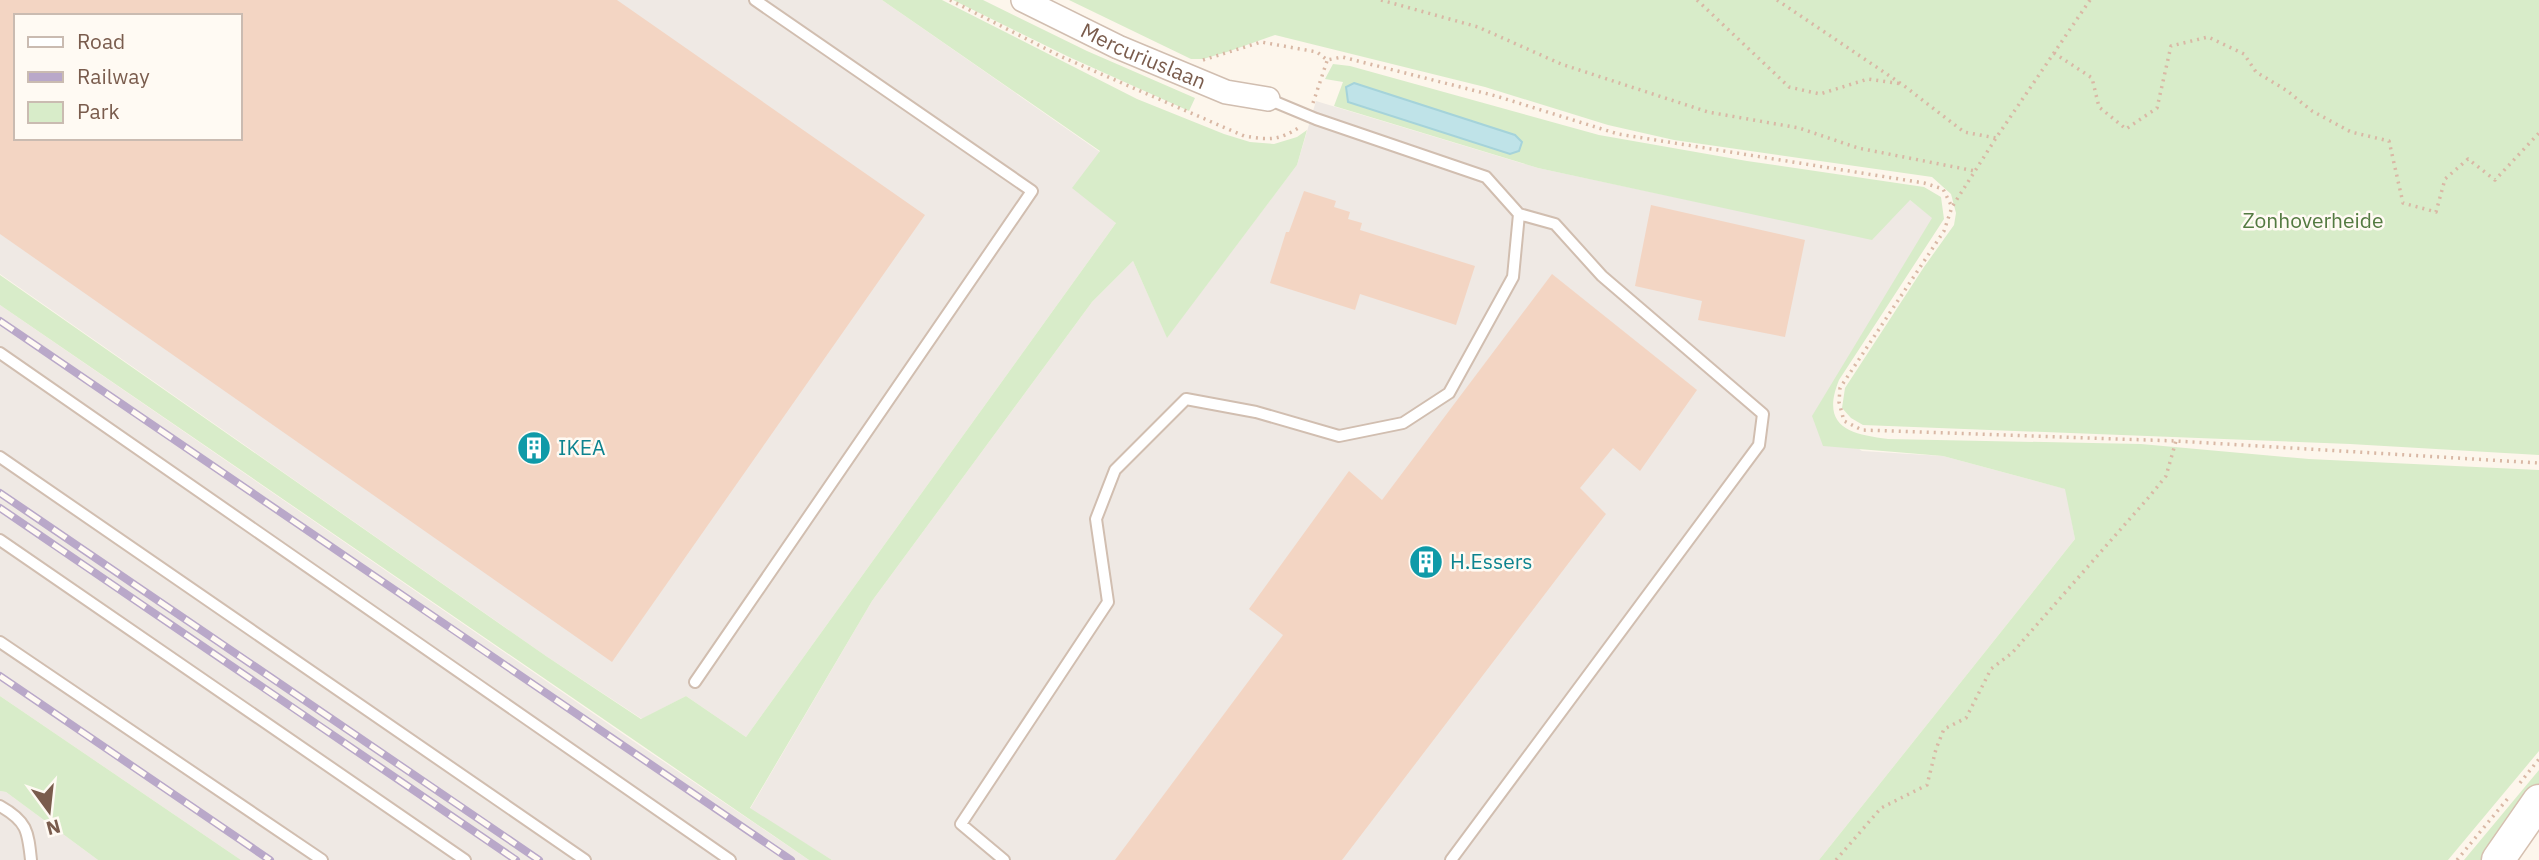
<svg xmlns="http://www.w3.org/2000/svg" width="2539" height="860" viewBox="0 0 2539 860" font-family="'IBM Plex Sans',sans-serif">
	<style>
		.industrial { fill: #efe9e4; fill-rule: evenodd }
		.green { fill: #d8ecc9 }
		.water { fill: #bfe3e8; stroke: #a5d3da; stroke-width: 2 }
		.building { fill: #f3d5c3; fill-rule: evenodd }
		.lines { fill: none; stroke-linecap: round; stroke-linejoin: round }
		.lane-casing { stroke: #d1beb0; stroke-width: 14 }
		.street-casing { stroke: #d1beb0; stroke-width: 26 }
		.secondary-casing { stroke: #d6c0b0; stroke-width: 35 }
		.path { stroke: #d9b8a5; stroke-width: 3.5; stroke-dasharray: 2 5; stroke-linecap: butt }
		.lane { stroke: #fff; stroke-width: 10 }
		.street { stroke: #fff; stroke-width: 23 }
		.secondary { stroke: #fff; stroke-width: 32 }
		.rail-casing { stroke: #b9a8c9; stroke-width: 8 }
		.rail { stroke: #fffaf3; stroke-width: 5; stroke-dasharray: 16; stroke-linecap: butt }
		.labels { text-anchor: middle; stroke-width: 5; stroke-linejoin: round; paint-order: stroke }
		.street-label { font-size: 21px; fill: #7a5c4d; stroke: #fffaf3 }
		.park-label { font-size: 21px; fill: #537a41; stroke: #fffaf3 }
		.culture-label { font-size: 21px; fill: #0d838f; stroke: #fffaf3; text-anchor: start }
	</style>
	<rect width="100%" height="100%" fill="#fdf6ec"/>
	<path class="industrial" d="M0 0H882L1100 152 1116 223 746 737 686 696 642 719 546 656 0 274ZM16 16H240V138H16Z
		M1316 101 1538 168 1731 209 1910 200 1933 218 1813 416 1862 451 1943 456 2066 489 2075 539 1819 860H832L750 809 872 601 1092 302 1133 261 1167 337 1297 165Z
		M0 305 636 743 809 860H241L0 696Z
		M0 791 6 792 98 860H0Z"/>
	<path class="green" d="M882 0H942L1137 99 1224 134 1250 142 1274 144 1297 137 1307 130 1297 165 1167 338 1133 261 1092 302 872 601 750 808 832 860H809L0 305V275L546 656 641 719 686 696 746 737 1116 223 1072 188 1100 151Z
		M953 0H983L1087 51 1195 98 1189 111 1069 57Z
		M1069 0H2539V455L2350 444 1863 425 1851 418 1842 408 1845 388 1924 267 1954 225 1956 213 1951 194 1932 177 1674 140 1608 125 1485 87 1275 35 1227 52 1203 59H1191Z
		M1333 64 1350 66 1599 135 1747 161 1924 187 1941 197 1944 219 1839 380C1820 427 1850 434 1888 439L2141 444 2309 459 2539 470V751L2448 860H1819L2075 539 2065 489 1943 456 1823 446 1812 416 1932 218 1910 200 1872 240 1538 168 1334 106 1343 82 1325 79Z
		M0 696 241 860H98L6 792 0 791Z
		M2539 770V790L2488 860H2464Z"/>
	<path class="water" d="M1354 83 1515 135 1522 142 1519 151 1510 154 1348 102 1346 87Z"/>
	<path class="building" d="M0 0H617L925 215 612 662 0 234ZM16 16H240V138H16Z
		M1304 191 1336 201 1334 207 1350 212 1348 219 1362 223 1360 230 1475 266 1456 325 1360 294 1355 310 1270 283 1286 232H1289Z
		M1651 205 1805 240 1785 337 1698 320 1702 301 1635 286Z
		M1552 274 1697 390 1640 471 1613 448 1580 488 1606 514 1342 860H1115L1283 635 1249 609 1349 471 1382 500Z"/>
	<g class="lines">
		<g class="lane-casing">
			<path id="lane" d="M1268 99 1316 119 1486 177 1519 214 1555 224 1602 276 1763 414 1759 445 1451 860
				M0 353 730 860
				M0 457 585 860
				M0 540 465 860
				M0 642 322 860
				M695 682 1032 191 755 0
				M0 806C27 821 28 831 31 860
				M1004 860 961 824 1108 602 1096 519 1115 470 1186 399 1256 412 1339 436 1403 423 1449 393 1513 277 1519 214"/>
		</g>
		<g class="street-casing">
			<g id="street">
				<path id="s1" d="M1023 0 1118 47 1226 92 1268 99"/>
			</g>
		</g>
		<g class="secondary-casing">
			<path id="secondary" d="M2498 860 2539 801"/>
		</g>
		<path class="path" d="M950 0 1062 57 1244 136C1269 140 1278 141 1300 127
			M1381 0 1478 27 1561 64 1708 112 1799 128 1858 148 1975 171
			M1697 0 1789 87 1820 94 1868 79 1902 84
			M1777 0 1903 85 1964 132 1996 138
			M2090 0 1996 138 1952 207 1944 231 1840 388 1839 402 1844 421 1862 430 2176 441 2539 463
			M2054 53 2092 78 2099 107 2126 129 2157 108 2171 46 2208 37 2244 54 2256 72 2286 90 2312 111 2351 132 2389 141 2403 203 2436 212 2445 179 2468 159 2495 180 2539 133
			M1203 60 1261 42 1317 52 1327 60 1342 57 1496 96 1618 134 1924 183 1943 189 1952 207
			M1313 103 1327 61
			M2520 783 2539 759
			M1836 860 1881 808 1927 785 1936 749 1944 729 1966 718 1991 669 2012 653 2149 497 2166 476 2176 441
			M2457 860 2509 797"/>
		<use href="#lane" class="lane"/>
		<use href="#street" class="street"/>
		<use href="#secondary" class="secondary"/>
		<g class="rail-casing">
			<path id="rail" d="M0 321 791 860
				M0 493 539 860
				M0 508 516 860
				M0 676 270 860"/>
		</g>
		<use href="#rail" class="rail"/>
	</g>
	<defs>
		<g id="building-disc" transform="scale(1.75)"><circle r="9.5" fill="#0f9aa8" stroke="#fffaf3"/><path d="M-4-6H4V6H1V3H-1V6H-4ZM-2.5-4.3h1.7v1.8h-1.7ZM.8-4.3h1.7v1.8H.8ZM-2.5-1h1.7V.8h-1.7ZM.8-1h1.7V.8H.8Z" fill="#fff"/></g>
	</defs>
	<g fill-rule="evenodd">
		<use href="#building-disc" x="534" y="448"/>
		<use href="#building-disc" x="1426" y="562"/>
	</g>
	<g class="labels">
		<g class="street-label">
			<text dy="7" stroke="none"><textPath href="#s1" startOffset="133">Mercuriuslaan</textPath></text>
		</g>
		<g class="park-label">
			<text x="2313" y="228">Zonhoverheide</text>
		</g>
		<g class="culture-label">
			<text x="558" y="455">IKEA</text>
			<text x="1450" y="569">H.Essers</text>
		</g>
	</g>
	<rect x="14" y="14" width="228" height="126" fill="#fffaf3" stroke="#cabbb1" stroke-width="2"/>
	<rect x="28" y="37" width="35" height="10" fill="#ffffff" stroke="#cabbb1" stroke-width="2"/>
	<text x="77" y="49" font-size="21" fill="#7a5c4d">Road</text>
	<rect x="28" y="72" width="35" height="10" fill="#b9a8c9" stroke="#cabbb1" stroke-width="2"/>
	<text x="77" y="84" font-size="21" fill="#7a5c4d">Railway</text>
	<rect x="28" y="102" width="35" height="21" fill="#d8ecc9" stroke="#cabbb1" stroke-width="2"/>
	<text x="77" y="119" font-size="21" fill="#7a5c4d">Park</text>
	<g transform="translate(49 811) rotate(165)" stroke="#fffaf3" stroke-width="5" paint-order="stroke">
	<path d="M0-5L12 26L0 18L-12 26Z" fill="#7a5c4d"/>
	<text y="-10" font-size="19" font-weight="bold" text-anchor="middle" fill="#7a5c4d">N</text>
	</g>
</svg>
